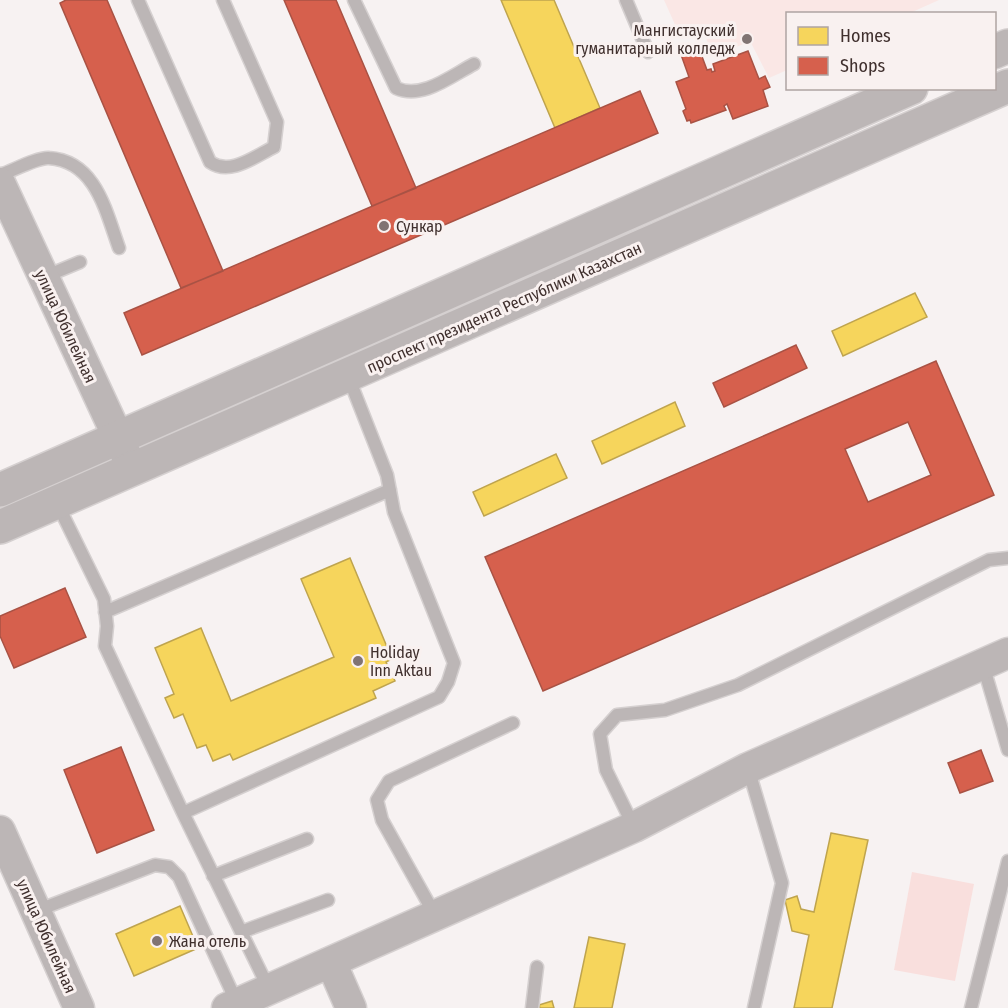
<svg xmlns="http://www.w3.org/2000/svg" width="1008" height="1008" viewBox="0 0 1008 1008" font-family="'Fira Sans Condensed',sans-serif">
	<style>
		.built { fill: #fae7e5 }
		.green { fill: #f9dfdd }
		.homes { fill: #f6d55c; stroke: #bfa44e; stroke-width: 1.5 }
		.shops { fill: #d6604d; stroke: #a95244; stroke-width: 1.5; fill-rule: evenodd }
		.lines { fill: none; stroke-linecap: round; stroke-linejoin: round }
		.service-casing { stroke: #d5d0d0; stroke-width: 15 }
		.tertiary-casing { stroke: #d5d0d0; stroke-width: 33 }
		.secondary-casing { stroke: #d5d0d0; stroke-width: 36 }
		.service { stroke: #bcb6b6; stroke-width: 12 }
		.tertiary { stroke: #bcb6b6; stroke-width: 30 }
		.secondary { stroke: #bcb6b6; stroke-width: 33 }
		.poi-dot { fill: #807473; stroke: #f9f1f0; stroke-width: 2 }
		.labels { text-anchor: middle; stroke-width: 6; stroke-linejoin: round; paint-order: stroke }
		.poi-label { font-size: 16px; fill: #40302e; stroke: #f9f1f0; text-anchor: start }
		.street-label { font-size: 16px; fill: #40302e; stroke: #f9f1f0 }
	</style>
	<rect width="100%" height="100%" fill="#f7f2f2"/>
	<path class="built" d="M664 0H939L910 13 788 14 787 70 769 78 750 41 714 57 703 31 681 38Z"/>
	<path class="green" d="M912 872 974 884 955 981 894 970Z"/>
	<path class="homes" d="M501 0H554L600 108 555 128Z
		M915 293 927 317 843 356 832 331Z
		M675 402 685 426 602 464 592 441Z
		M556 454 567 478 484 516 473 492Z
		M350 558 392 659 386 662 395 681 373 691 376 698 233 760 230 754 213 761 206 745 197 748 183 714 174 718 165 698 174 694 155 648 201 628 231 701 334 657 301 579Z
		M831 833 868 840 832 1008H794L809 935 792 931 785 900 797 896 801 909 814 912Z
		M180 906 198 948 134 976 116 934Z
		M589 937 625 944 612 1008H574Z
		M552 1001 554 1008H540L539 1005Z"/>
	<path class="shops" d="M66 0H107L223 271 181 288 60 3Z
		M284 0H336L416 188 372 206Z
		M697 43 707 70 711 69 712 72 715 71 713 64 748 51 759 79 765 76 770 87 763 90 768 106 733 119 727 104 724 106 726 110 691 123 690 120 687 121 683 111 686 109 676 82 689 77 679 49Z
		M640 91 658 133 142 355 124 313Z
		M796 345 807 368 724 407 713 383Z
		M936 361 994 495 543 691 485 557ZM908 422 931 475 868 502 845 449Z
		M65 588 86 637 14 668 0 636V616Z
		M121 747 154 830 97 853 64 770Z
		M981 750 993 781 960 793 948 763Z"/>
	<g class="lines">
		<g class="service-casing">
			<path id="service" d="M138 0 210 162C230 176 254 157 274 147L277 122 223 0
				M354 0 396 88C422 100 451 76 474 64
				M626 0 648 52
				M0 175C12 171 38 157 49 158 96 161 106 212 119 248
				M44 277 80 262
				M57 503 104 599 107 626 105 646 183 813 439 697 448 682 454 663 394 512 387 475 348 376
				M105 612 390 490
				M983 665 1008 750
				M748 768 782 883 754 1008
				M183 813 269 989
				M634 827 606 770 600 734 617 715 665 710 738 685 989 560 1008 558
				M213 876 307 839
				M36 911 155 865 169 867 179 877 237 1003
				M435 915 382 820 377 800 389 781 513 723
				M241 932 328 900
				M532 1008 537 967
				M971 1008 1008 861"/>
		</g>
		<g class="tertiary-casing">
			<path id="tertiary" d="M0 183 129 461
				M0 831 79 1008
				M331 962 351 1008
				M227 1008 634 827 748 768 1008 653"/>
		</g>
		<g class="secondary-casing">
			<path id="secondary" d="M994 52 1008 46
				M0 490 911 88
				M0 527 1008 86"/>
		</g>
		<use href="#service" class="service"/>
		<use href="#tertiary" class="tertiary"/>
		<use href="#secondary" class="secondary"/>
	</g>
	<g class="poi-dot">
		<circle cx="747" cy="39" r="6"/>
		<circle cx="384" cy="226" r="6"/>
		<circle cx="358" cy="661" r="6"/>
		<circle cx="157" cy="941" r="6"/>
	</g>
	<g class="labels">
		<g class="poi-label">
			<text x="735" y="36" text-anchor="end">Мангистауский<tspan x="735" dy="18">гуманитарный колледж</tspan></text>
			<text x="396" y="232">Сункар</text>
			<text x="370" y="658">Holiday<tspan x="370" dy="18">Inn Aktau</tspan></text>
			<text x="169" y="947">Жана отель</text>
		</g>
		<g class="street-label">
			<text transform="translate(504 307) rotate(-24)" y="6">проспект президента Республики Казахстан</text>
			<text transform="translate(66 326) rotate(65)" y="6">улица Юбилейная</text>
			<text transform="translate(47 936) rotate(66)" y="6">улица Юбилейная</text>
		</g>
	</g>
	<rect x="786" y="12" width="210" height="78" fill="#f9f1f0" stroke="#afa4a2" stroke-width="1.5"/>
	<rect x="798" y="27" width="30" height="18" fill="#f6d55c" stroke="#afa4a2" stroke-width="1.5"/>
	<text x="840" y="42" font-size="18" fill="#40302e">Homes</text>
	<rect x="798" y="57" width="30" height="18" fill="#d6604d" stroke="#afa4a2" stroke-width="1.5"/>
	<text x="840" y="72" font-size="18" fill="#40302e">Shops</text>
</svg>
